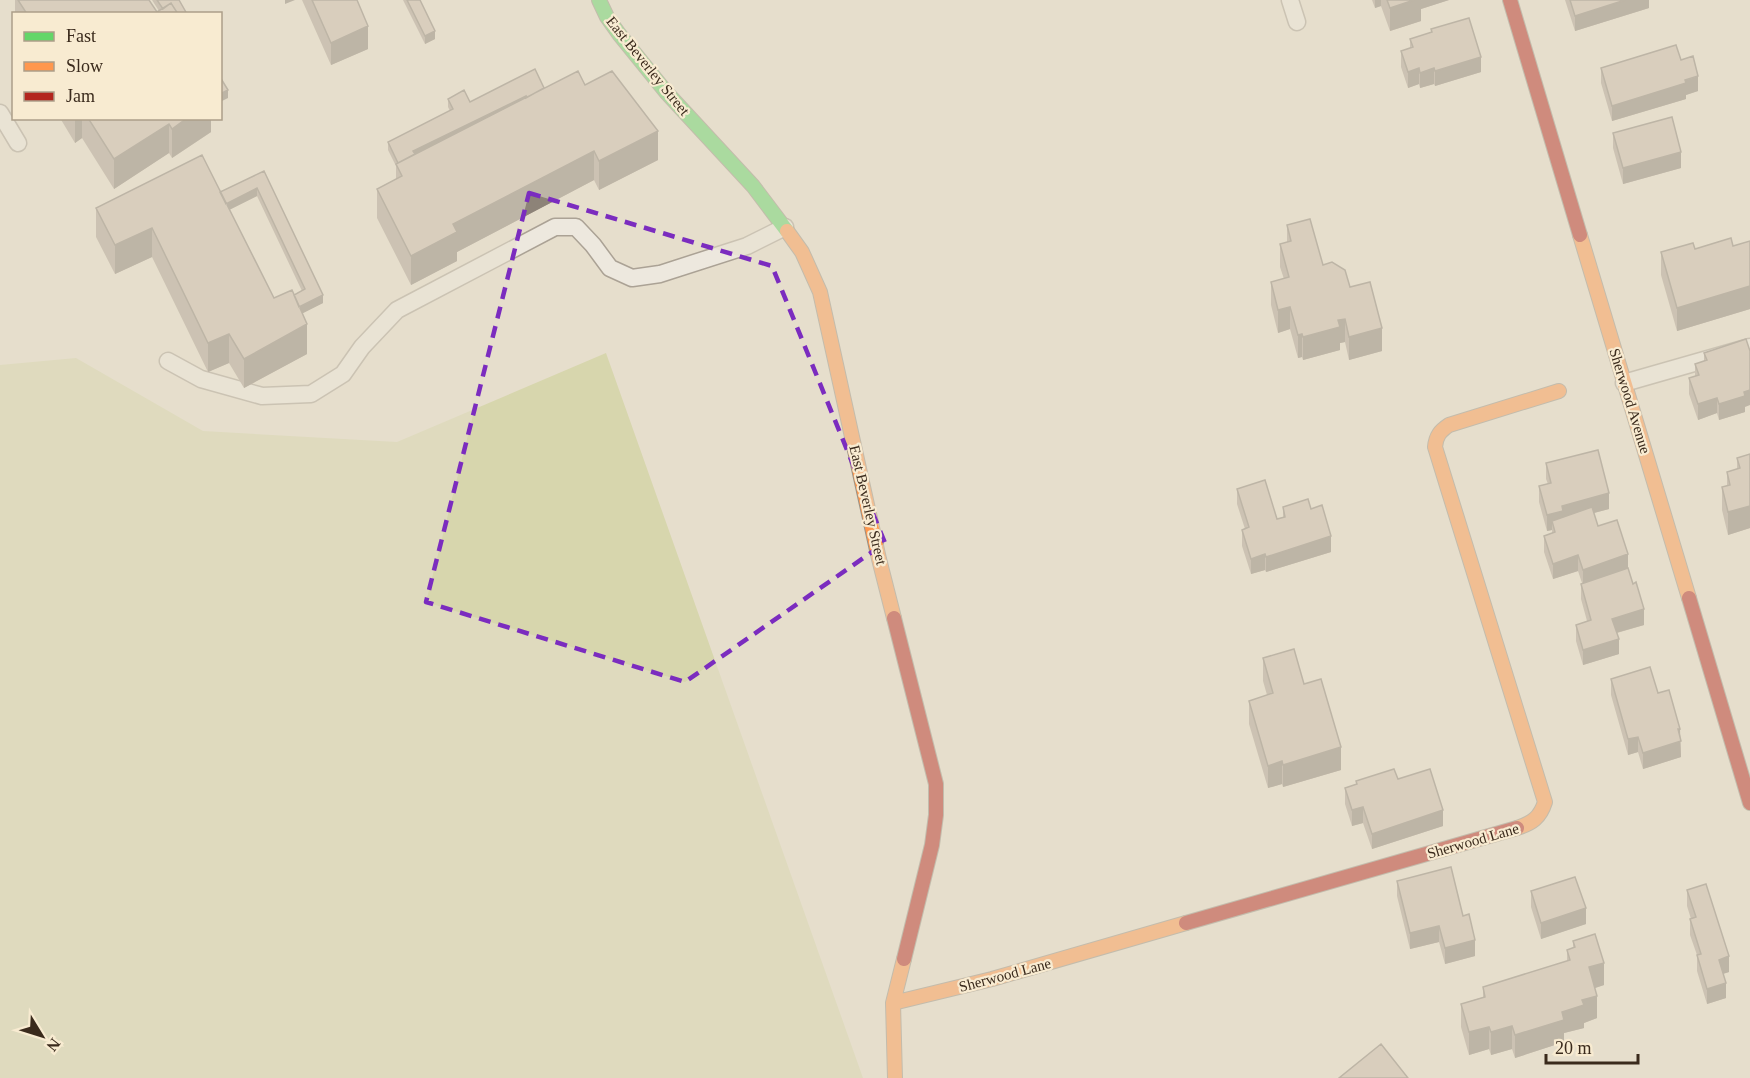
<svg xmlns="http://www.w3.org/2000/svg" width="1750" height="1078" viewBox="0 0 1750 1078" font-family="Georgia,serif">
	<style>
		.green { fill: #d7d6ad }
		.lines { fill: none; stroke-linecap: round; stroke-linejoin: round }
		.lane-casing { stroke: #aba295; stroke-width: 19 }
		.fast-casing { stroke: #9a9285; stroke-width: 16 }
		.slow-casing { stroke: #9a9285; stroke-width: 16 }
		.jam-casing { stroke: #9a9285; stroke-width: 16 }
		.lane { stroke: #ede8de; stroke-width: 16 }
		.fast { stroke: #63d668; stroke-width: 14 }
		.slow { stroke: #ff974d; stroke-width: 14 }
		.jam { stroke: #b3261e; stroke-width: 14 }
		.wall { fill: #aea194; fill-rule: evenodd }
		.shaded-wall { fill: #8d8378 }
		.building { fill: #cabbac; stroke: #8d8378; stroke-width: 1.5 }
		.marked { fill: none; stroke: #7b2cbf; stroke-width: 4.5; stroke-dasharray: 12 8; stroke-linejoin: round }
		.labels { text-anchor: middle; stroke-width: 4.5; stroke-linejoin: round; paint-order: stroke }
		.street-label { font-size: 15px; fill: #3a2a1c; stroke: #f8ebd1 }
	</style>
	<rect width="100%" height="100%" fill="#e6decc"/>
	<path class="green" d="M606 353 863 1078H0V365L76 358 203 431 397 442Z"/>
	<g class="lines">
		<g class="lane-casing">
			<path id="lane" d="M1290 0 1297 22
				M0 113 18 143
				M168 361 201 379 262 396 311 394 343 374 362 347 397 310 555 227H576L593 245 610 268 632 278 660 274 747 246 785 227
				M1624 383 1750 347"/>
		</g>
		<g class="fast-casing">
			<path id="fast" d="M599 0 607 17 619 34 666 92 753 186 787 231"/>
		</g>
		<g class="slow-casing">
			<path id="slow" d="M787 231 802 252 820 292 879 559 894 618
				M1580 235 1689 598
				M1517 828C1532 823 1540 818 1545 802L1435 447C1436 436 1440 431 1449 425L1559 391
				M893 1003 992 979 1186 923
				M895 1078 893 1003 904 959"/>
		</g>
		<g class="jam-casing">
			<path id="jam" d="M1510 0 1580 235
				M1689 598 1750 803
				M894 618 936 784V815L932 845 904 959
				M1186 923 1517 828"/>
		</g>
		<use href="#lane" class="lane"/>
		<use href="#fast" class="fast"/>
		<use href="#slow" class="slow"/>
		<use href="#jam" class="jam"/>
	</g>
	<path class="wall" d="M15 0H149L157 12 159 11 152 0H179L187 14H15Z
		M302 0H357L368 49 331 65Z
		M403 0H420L435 39 425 44Z
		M1372 0H1449L1421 9V21L1390 31 1381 6 1375 8Z
		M1565 0H1649V8L1575 31Z
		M1431 29 1481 72 1435 86 1434 84 1420 88 1419 84 1408 88 1401 67V51L1410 48V39L1431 33Z
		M1681 60 1698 91 1686 95V99L1612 121 1601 83V68Z
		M585 85 658 160 599 190 594 180 457 252V261L411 285 377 218V189L396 179V166L388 150V142L450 111 448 107V99L470 102 544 88Z
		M60 118H211V132L172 158 169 153 114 189 82 138 75 143Z
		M1613 133 1681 168 1623 184 1613 148Z
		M264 171 323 303 302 313 307 354 244 388 229 363 208 372 152 257 115 274 96 237V208L220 192ZM257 196 302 291 294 295 274 298 229 210Z
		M1287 225 1323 265 1350 287 1382 351 1349 360 1345 342 1340 343V350L1303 360 1302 357 1298 358 1290 329 1278 333 1271 305V282L1284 279 1280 267V244L1287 243Z
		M1750 241V309L1677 331 1661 275V252L1733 246Z
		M1704 353 1745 407V412L1719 420 1717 413 1698 420 1689 394V378L1695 376V364L1704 361Z
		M1750 454V528L1728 535 1722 510V487L1727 486V472L1737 469V458Z
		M1546 463 1609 509 1594 513 1598 526 1628 568 1644 625 1617 633 1619 654 1583 665 1576 641V625L1587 621 1581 599V584L1582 583 1578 571 1553 579 1544 552V536L1552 533V530L1547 531 1539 502V486L1548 484 1546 479Z
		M1237 489 1277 519 1283 517V507L1311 509 1331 552 1266 572 1265 570 1251 574 1242 546V530L1245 529 1237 504Z
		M1263 658 1304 684 1341 770 1283 787 1282 784 1268 788 1249 724V701L1267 695 1263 681Z
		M1611 679 1658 693 1680 737 1681 757 1643 769 1638 752 1628 755 1611 695Z
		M1398 779 1443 826 1372 849 1363 823 1352 826 1345 804V788L1356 785V781Z
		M1397 881 1463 916 1475 956 1445 964 1439 942 1410 949 1397 896Z
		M1687 890 1729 972 1723 974 1726 998 1707 1004 1697 971V955L1690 935V919H1691L1687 906Z
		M1531 891 1586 924 1541 939 1531 907Z
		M1573 941 1604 985 1595 988 1597 1018 1584 1023V1028L1564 1033V1042L1515 1058 1512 1049 1491 1055 1489 1049 1469 1055 1461 1027V1004L1483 997V987L1567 961V950L1573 948Z"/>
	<path class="shaded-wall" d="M285 0H295L285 4Z
		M1375 0H1381V6L1375 8Z
		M1414 0H1449L1421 9V21L1390 31V8Z
		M1625 0H1649V8L1575 31V16Z
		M368 26V49L331 65V43Z
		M435 31V39L425 44V36Z
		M1481 57V72L1435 86V71Z
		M1419 68V84L1408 88V72Z
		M1434 68V84L1420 88V73Z
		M1698 76V91L1686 95V99L1612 121V106Z
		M228 90V98L220 102V94Z
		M526 96V104L413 159V151Z
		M75 118H82V138L75 143Z
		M187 118H211V132L172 158V129Z
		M169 124V153L114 189V159Z
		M658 131V160L599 190V161Z
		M594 151V180L457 252V261L411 285V256L453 224Z
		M1681 152V168L1623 184V168Z
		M257 188V196L217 216V208Z
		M152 228V257L115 274V245Z
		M1750 286V309L1677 331V308Z
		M323 295V303L274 328V320Z
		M1290 307V329L1278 333V310Z
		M1345 319V342L1340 343V350L1303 360V337L1338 320Z
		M307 324V354L244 388V359Z
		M1382 328V351L1349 360V337Z
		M229 334V363L208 372V343Z
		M1302 334V357L1298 358V335Z
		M1750 390V405L1745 407V412L1719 420V404L1744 392Z
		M1717 398V413L1698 420V404Z
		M1609 493V509L1563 521H1552V530L1547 531V515L1562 506Z
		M1750 505V528L1728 535V512Z
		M1331 536V552L1266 572V557Z
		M1265 554V570L1251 574V559Z
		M1628 554V569L1583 585V570Z
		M1578 555V571L1553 579V564Z
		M1644 609V625L1612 634V619Z
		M1619 639V654L1583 665V650Z
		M1678 729H1680L1681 757 1643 769V753Z
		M1638 737V752L1628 755V739Z
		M1341 747V770L1283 787V765Z
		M1282 761V784L1268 788V766Z
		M1363 807V823L1352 826V810Z
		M1443 810V826L1372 849V834Z
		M1586 908V924L1541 939V923Z
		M1439 926V942L1410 949V933Z
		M1475 940V956L1445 964V948Z
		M1729 956V972L1719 975V960Z
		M1604 963V985L1589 990V967Z
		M1726 983V998L1707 1004V989Z
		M1597 996V1018L1584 1023V1028L1564 1033V1042L1515 1058V1035L1582 1000Z
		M1512 1026V1049L1491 1055V1032Z
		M1489 1027V1049L1469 1055V1032Z"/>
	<path class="building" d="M18 0H149L157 12 171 3 178 14H27Z
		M157 0H179L187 14H178L171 3 163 9Z
		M312 0H357L368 26 331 43Z
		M407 0H420L435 31 425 36Z
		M1387 0H1414L1390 8Z
		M1570 0H1625L1575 16Z
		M1469 18 1481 57 1435 71 1434 68 1420 73 1419 68 1408 72 1401 51 1413 47 1410 39 1432 32 1431 29Z
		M1676 45 1681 60 1693 56 1698 76 1685 80 1686 83 1612 106 1601 68Z
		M535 69 544 88 526 98V96L413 151 415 154 398 163 388 142 453 109 448 99 464 90 470 102Z
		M578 71 585 85 612 71 658 131 599 161 594 151 453 224 457 232 411 256 377 189 402 176 396 164Z
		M220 77 228 90 220 94Z
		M1672 117 1681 152 1623 168 1613 133Z
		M88 118H187L172 129 169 124 114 159Z
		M202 155 274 298 292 290 307 324 244 359 229 334 208 343 152 228 115 245 96 208Z
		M264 171 323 295 299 307 294 295 305 289 257 188 226 204 220 192Z
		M1310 219 1323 265 1332 262 1345 270 1350 287 1370 282 1382 328 1349 337 1345 319 1338 320 1340 327 1303 337 1302 334 1298 335 1290 307 1278 310 1271 282 1289 277 1280 244 1291 241 1287 225Z
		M1731 238 1733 246 1750 241V286L1677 308 1661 252 1693 243 1695 249Z
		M1746 339 1750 351V390L1744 392 1745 396 1719 404 1717 398 1698 404 1689 378 1699 375 1695 364 1707 360 1704 353Z
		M1598 450 1609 493 1562 506 1563 511 1547 515 1539 486 1551 483 1546 463Z
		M1750 454V506L1728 512 1722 487 1730 485 1727 472 1740 468 1737 458Z
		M1265 480 1277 519 1285 517 1283 507 1308 499 1311 509 1322 505 1331 536 1266 557 1265 554 1251 559 1242 530 1249 527 1237 489Z
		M1592 507 1598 526 1617 520 1628 554 1583 570 1578 555 1553 564 1544 536 1555 532 1552 521Z
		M1628 568 1633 584 1636 582 1644 609 1612 619 1619 639 1583 650 1576 625 1591 620 1581 584Z
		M1294 649 1304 684 1321 679 1341 747 1283 765 1282 761 1268 766 1249 701 1273 693 1263 658Z
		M1650 667 1658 693 1669 690 1680 729H1678L1681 741 1643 753 1638 737 1628 739 1611 679Z
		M1394 769 1398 779 1430 769 1443 810 1372 834 1363 807 1352 810 1345 788 1357 784 1356 781Z
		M1451 867 1463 916 1469 914 1475 940 1445 948 1439 926 1410 933 1397 881Z
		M1575 877 1586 908 1541 923 1531 891Z
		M1706 884 1729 956 1719 960 1726 983 1707 989 1697 955 1701 954 1690 919 1696 917 1687 890Z
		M1595 934 1604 963 1589 967 1597 996 1582 1000 1584 1005 1562 1012 1564 1020 1515 1035 1512 1026 1491 1032 1489 1027 1469 1032 1461 1004 1485 997 1483 987 1570 960 1567 950 1575 947 1573 941Z
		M1381 1044 1408 1078H1339Z"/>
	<path d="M0 0H1750V1078H0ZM529 193 772 266 885 543 685 682 426 602Z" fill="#e6decc" fill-opacity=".55" fill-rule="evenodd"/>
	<path class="marked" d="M529 193 772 266 885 543 685 682 426 602Z"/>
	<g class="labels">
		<g class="street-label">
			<text transform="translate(648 66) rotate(51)" y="5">East Beverley Street</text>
			<text transform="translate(1630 401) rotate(73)" y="5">Sherwood Avenue</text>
			<text transform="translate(868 505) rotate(77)" y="5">East Beverley Street</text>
			<text transform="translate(1473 841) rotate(-16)" y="5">Sherwood Lane</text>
			<text transform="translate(1005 975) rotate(-15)" y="5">Sherwood Lane</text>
		</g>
	</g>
	<rect x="12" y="12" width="210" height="108" fill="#f8ebd1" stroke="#ac9e89" stroke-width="1.5"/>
	<rect x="24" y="32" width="30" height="9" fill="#63d668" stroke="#ac9e89" stroke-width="1.5"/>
	<text x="66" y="42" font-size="18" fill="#3a2a1c">Fast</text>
	<rect x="24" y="62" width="30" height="9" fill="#ff974d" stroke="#ac9e89" stroke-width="1.5"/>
	<text x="66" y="72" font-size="18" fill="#3a2a1c">Slow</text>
	<rect x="24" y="92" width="30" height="9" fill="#b3261e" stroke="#ac9e89" stroke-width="1.5"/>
	<text x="66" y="102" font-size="18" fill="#3a2a1c">Jam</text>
	<g transform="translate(42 1036) rotate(128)" stroke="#f8ebd1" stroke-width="4.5" paint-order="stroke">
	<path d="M0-4.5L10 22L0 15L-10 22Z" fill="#3a2a1c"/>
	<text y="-9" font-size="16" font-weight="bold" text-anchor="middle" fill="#3a2a1c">N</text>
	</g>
	<path d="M1546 1054v9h92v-9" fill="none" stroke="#3a2a1c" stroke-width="3"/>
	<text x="1555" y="1054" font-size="18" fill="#3a2a1c" stroke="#f8ebd1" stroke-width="4.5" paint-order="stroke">20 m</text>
</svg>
